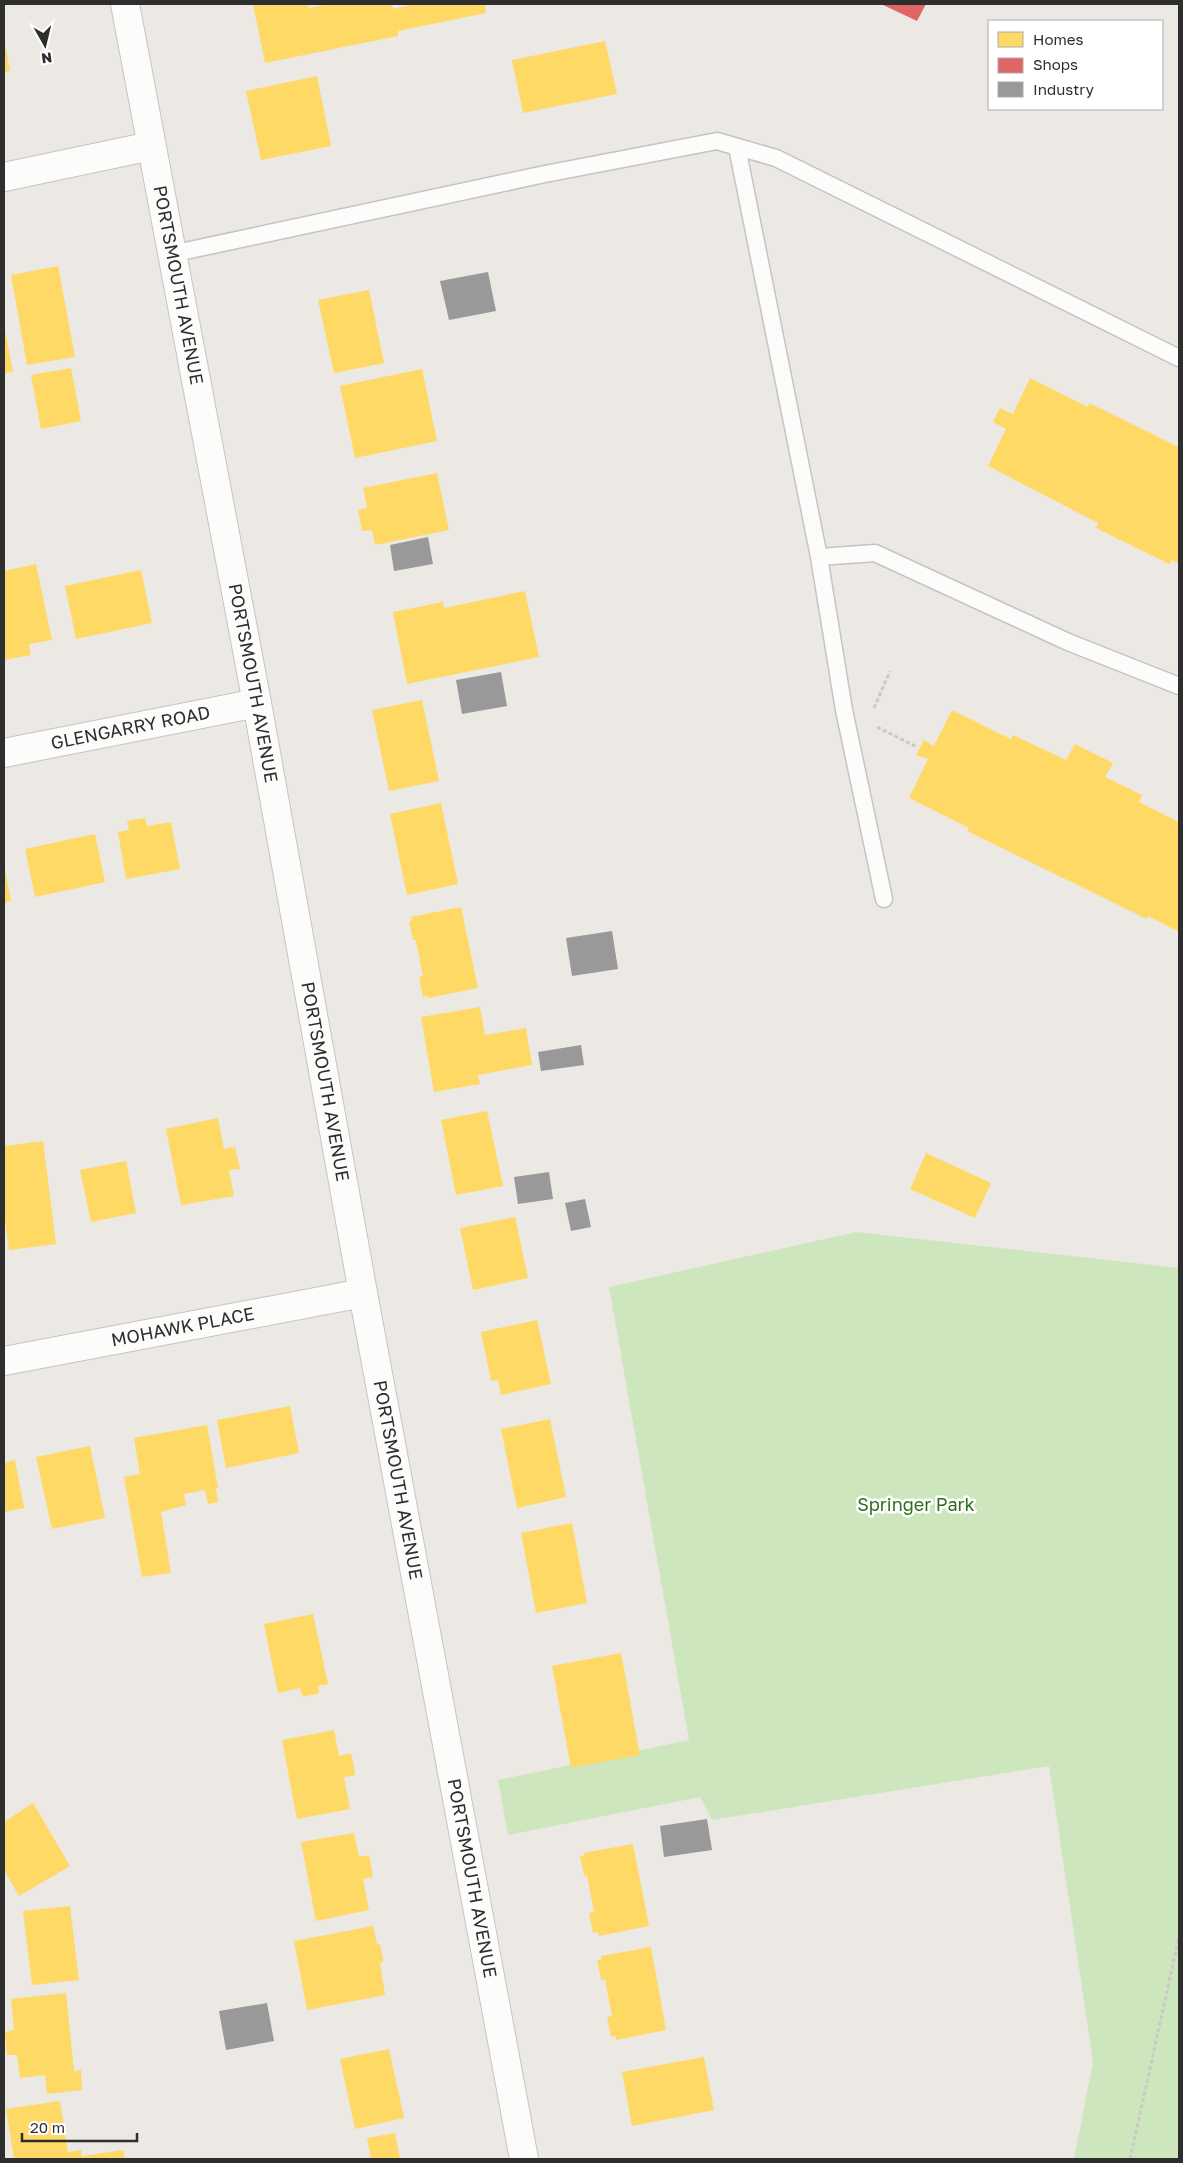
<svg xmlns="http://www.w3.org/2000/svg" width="1183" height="2163" viewBox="0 0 1183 2163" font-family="'Golos Text',sans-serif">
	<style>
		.green { fill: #cee6be }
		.homes { fill: #ffd966 }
		.shops { fill: #e06666 }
		.industry { fill: #999 }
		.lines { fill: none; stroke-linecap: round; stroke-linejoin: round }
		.lane-casing { stroke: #c5c4c5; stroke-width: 19 }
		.street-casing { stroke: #c5c4c5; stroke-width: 30 }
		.secondary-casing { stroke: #c5c4c5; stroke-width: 30 }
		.path { stroke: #c9c9c8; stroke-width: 3; stroke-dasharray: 4 2.5; stroke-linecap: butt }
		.lane { stroke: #fcfcfb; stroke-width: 16 }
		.street { stroke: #fcfcfb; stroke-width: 28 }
		.secondary { stroke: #fcfcfb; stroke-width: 28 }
		.labels { text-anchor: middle; stroke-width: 5; stroke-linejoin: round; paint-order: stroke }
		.street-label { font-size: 18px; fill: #2e2e2e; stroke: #fff }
		.park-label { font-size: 18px; fill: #2c6e1b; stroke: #fff }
	</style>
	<rect width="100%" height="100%" fill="#ece8e4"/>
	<path class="green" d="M856 1232 1179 1268V2159H1074L1093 2062 1049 1766 712 1820 700 1797 508 1835 498 1780 689 1740 609 1287Z"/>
	<path class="homes" d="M253 4H308L309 8 329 4H392L393 9 414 4H485L486 13 398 31V36L265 63Z
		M605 41 617 94 523 113 512 60Z
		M5 43 10 71 4 72V44Z
		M317 76 331 146 261 160 246 91Z
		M58 266 75 357 27 365 11 275Z
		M369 290 384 363 334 373 318 300Z
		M4 325 13 372 4 373Z
		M71 368 81 421 41 429 31 375Z
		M422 369 437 441 355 458 340 386Z
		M1030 378 1088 407 1089 403 1179 447V564L1172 560 1169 564 1096 528 1098 523 988 466 1006 429 993 422 1000 408 1013 414Z
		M437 473 449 530 375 545 372 530 362 531 358 510 367 508 363 488Z
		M36 564 52 640 29 644 31 655 4 660V571Z
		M141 570 152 623 76 639 65 586Z
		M525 591 539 657 407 684 393 612 443 602 444 608Z
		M422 700 439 781 389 791 372 710Z
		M952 710 1011 739 1013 735 1066 760 1075 744 1113 763 1105 777 1142 795 1139 802 1179 822V932L1148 916 1147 919 967 831 969 828 909 798 928 759 916 755 924 740 934 746Z
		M441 803 458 884 407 895 390 814Z
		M145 818 147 826 171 822 180 869 126 879 118 832 129 830 127 821Z
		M95 834 105 882 35 897 25 849Z
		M4 864 11 901 4 903Z
		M461 907 478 988 428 998 427 996 423 997 419 977 423 976 416 940H413L409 921H412L411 917Z
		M480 1007 485 1035 526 1028 532 1065 478 1075 480 1084 434 1092 421 1017Z
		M487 1111 503 1186 456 1195 441 1120Z
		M218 1118 224 1149 235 1147 240 1169 229 1170 234 1196 181 1205 166 1129Z
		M43 1141 56 1244 9 1250 4 1213V1146Z
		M926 1153 991 1183 975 1218 910 1189Z
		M126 1161 136 1213 91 1222 80 1170Z
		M515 1217 528 1278 473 1290 460 1228Z
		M537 1320 551 1384 501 1395 498 1380 491 1381 481 1332Z
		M290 1406 299 1453 226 1468 217 1420Z
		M550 1419 566 1497 517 1508 501 1429Z
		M207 1425 218 1488H216L218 1502 208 1504 205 1490 184 1494 186 1505 161 1512 171 1573 142 1577 124 1477 140 1474 134 1438Z
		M90 1446 105 1518 52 1529 36 1457Z
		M15 1460 24 1508 4 1512V1463Z
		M572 1523 587 1603 536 1613 521 1533Z
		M313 1614 328 1684 318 1686 319 1693 303 1697 300 1688 278 1693 264 1624Z
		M621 1653 640 1755 571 1768 552 1666Z
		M334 1730 339 1756 351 1753 354 1767 355 1775 344 1777 350 1809 297 1819 282 1740Z
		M33 1803 70 1866 19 1896 4 1870V1822Z
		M354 1833 359 1857 369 1855 373 1877 363 1879 369 1910 316 1921 301 1842Z
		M633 1844 649 1926 599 1936 598 1932 593 1933 589 1913 594 1912 587 1875 584 1876 580 1856H584L583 1853Z
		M70 1906 79 1980 32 1985 23 1911Z
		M373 1926 377 1944H380L383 1959V1962L380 1963 385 1995 307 2010 294 1941Z
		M651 1947 666 2030 616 2040V2036L611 2037 607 2017 612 2016 605 1979 601 1980 597 1960H601V1956Z
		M66 1993 74 2071 81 2070 82 2090 47 2094 45 2075 20 2078 17 2055H7L5 2032 14 2030 11 1999Z
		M389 2049 404 2118 355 2129 340 2059Z
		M704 2057 714 2110 632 2126 622 2072Z
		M60 2101 68 2152 81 2150 82 2156 123 2150 125 2159H14L6 2109Z
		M395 2133 400 2159H371L367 2138Z"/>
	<path class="shops" d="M881 4H926L917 21Z"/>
	<path class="industry" d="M488 272 496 311 449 320 440 281Z
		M428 537 433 564 394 571 390 545Z
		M501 672 507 706 462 714 456 680Z
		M612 931 618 969 572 976 566 938Z
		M581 1045 584 1065 541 1071 538 1052Z
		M549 1172 553 1199 518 1204 514 1177Z
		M585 1199 591 1227 571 1231 565 1203Z
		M707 1819 712 1850 664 1857 660 1826Z
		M267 2003 274 2041 226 2050 219 2011Z"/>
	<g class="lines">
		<g class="lane-casing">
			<path id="lane" d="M737 147 819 557
				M171 254 545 174 717 141 776 158 1179 358
				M884 899 844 710 819 557 875 553 1068 642 1179 686"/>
		</g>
		<g class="street-casing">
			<g id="street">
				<path d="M4 177 151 146"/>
				<path id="s1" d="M4 753 257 703"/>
				<path id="s2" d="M4 1361 363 1293"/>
			</g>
		</g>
		<g class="secondary-casing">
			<g id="secondary">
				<path id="s3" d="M125 4 257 703 363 1293 524 2159"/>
			</g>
		</g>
		<path class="path" d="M874 708 890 671
			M877 727 917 747
			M1130 2159 1179 1937"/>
		<use href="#lane" class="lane"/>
		<use href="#street" class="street"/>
		<use href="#secondary" class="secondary"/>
	</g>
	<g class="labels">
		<g class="street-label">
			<text dy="6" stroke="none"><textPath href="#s3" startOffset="286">PORTSMOUTH AVENUE</textPath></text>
			<text dy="6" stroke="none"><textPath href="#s3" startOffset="691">PORTSMOUTH AVENUE</textPath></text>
			<text dy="6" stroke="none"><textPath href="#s1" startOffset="129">GLENGARRY ROAD</textPath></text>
			<text dy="6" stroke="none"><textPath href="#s3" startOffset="1096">PORTSMOUTH AVENUE</textPath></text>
			<text dy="6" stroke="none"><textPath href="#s2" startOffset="182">MOHAWK PLACE</textPath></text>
			<text dy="6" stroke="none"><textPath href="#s3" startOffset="1501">PORTSMOUTH AVENUE</textPath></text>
			<text dy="6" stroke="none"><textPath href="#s3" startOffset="1906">PORTSMOUTH AVENUE</textPath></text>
		</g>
		<g class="park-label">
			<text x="916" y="1511">Springer Park</text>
		</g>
	</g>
	<rect width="1183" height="2163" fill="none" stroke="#2e2e2e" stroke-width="10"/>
	<rect x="988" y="20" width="175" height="90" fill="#ffffff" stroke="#ababab"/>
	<rect x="998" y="32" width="25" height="15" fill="#ffd966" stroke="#ababab"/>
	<text x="1033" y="45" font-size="15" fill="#2e2e2e">Homes</text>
	<rect x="998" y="58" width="25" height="15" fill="#e06666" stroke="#ababab"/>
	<text x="1033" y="70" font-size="15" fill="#2e2e2e">Shops</text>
	<rect x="998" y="82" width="25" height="15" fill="#999999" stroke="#ababab"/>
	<text x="1033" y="95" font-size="15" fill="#2e2e2e">Industry</text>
	<g transform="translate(45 45) rotate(172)" stroke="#ffffff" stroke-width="4" paint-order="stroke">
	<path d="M0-4L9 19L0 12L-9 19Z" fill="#2e2e2e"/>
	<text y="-8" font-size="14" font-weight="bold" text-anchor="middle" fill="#2e2e2e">N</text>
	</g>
	<path d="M22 2133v8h115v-8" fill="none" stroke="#2e2e2e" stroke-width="2.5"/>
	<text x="30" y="2133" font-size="15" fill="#2e2e2e" stroke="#ffffff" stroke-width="4" paint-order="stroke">20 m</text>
</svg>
